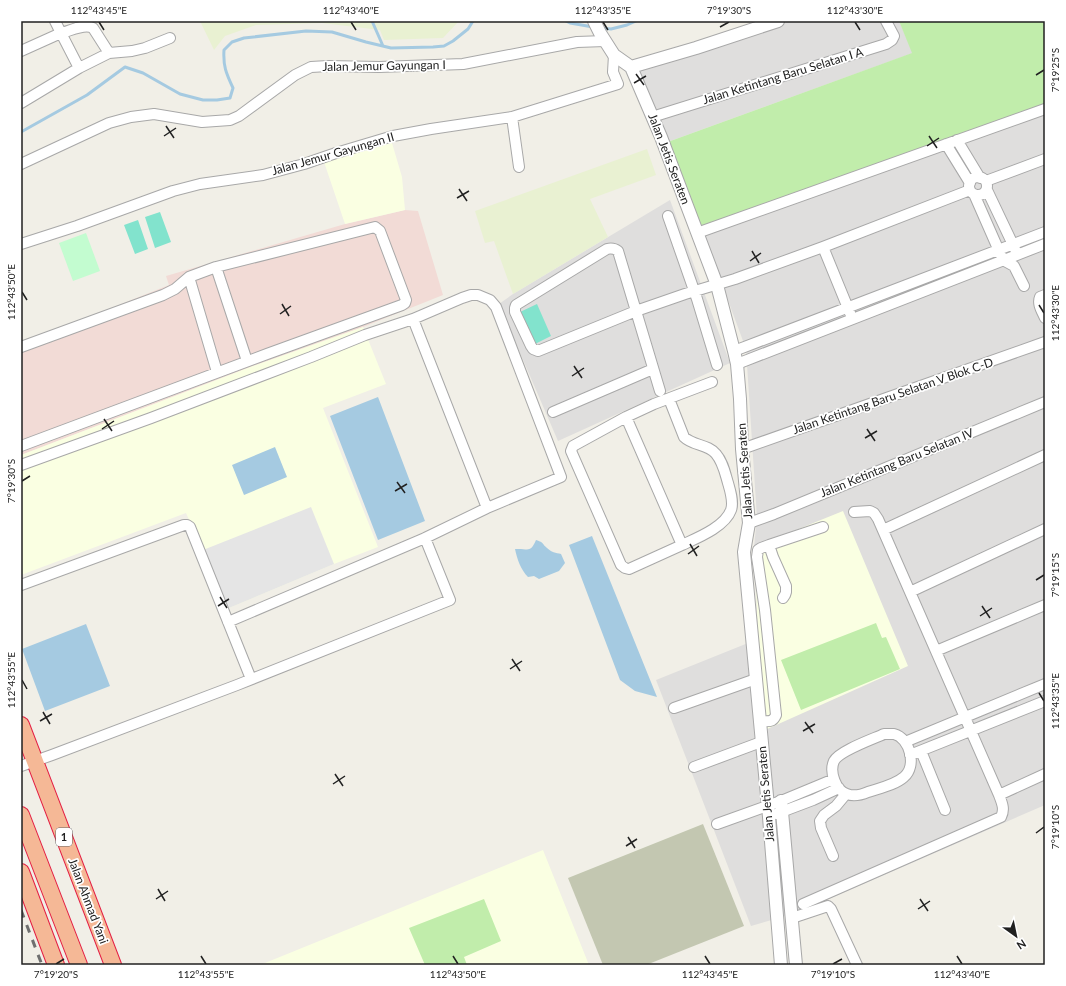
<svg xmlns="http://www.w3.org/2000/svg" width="1066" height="986" viewBox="0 0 1066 986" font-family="Lato,sans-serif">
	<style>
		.residential { fill: #dfdedd }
		.commercial { fill: #f2dbd6 }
		.education { fill: #faffe2 }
		.construction { fill: #c3c7b1 }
		.farmland { fill: #e9f1d2 }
		.grass { fill: #c1edab }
		.park { fill: #c3fcd0 }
		.pitch { fill: #82e3cd }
		.parking { fill: #e5e5e5 }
		.water { fill: #a5cae1 }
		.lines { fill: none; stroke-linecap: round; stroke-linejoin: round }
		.stream { stroke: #a5cae1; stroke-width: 3 }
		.minor-casing { stroke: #a8a8a8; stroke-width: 12 }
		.tertiary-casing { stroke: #a8a8a8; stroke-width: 14 }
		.trunk-casing { stroke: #e41f44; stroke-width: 18 }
		.minor { stroke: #fff; stroke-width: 10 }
		.tertiary { stroke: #fff; stroke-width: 12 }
		.trunk { stroke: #f5b896; stroke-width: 16 }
		.rail { stroke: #6f6f6f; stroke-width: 3; stroke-dasharray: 8 8; stroke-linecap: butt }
		.ticks { fill: none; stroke: #212121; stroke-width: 1.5 }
		.labels { text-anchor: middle; stroke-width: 3.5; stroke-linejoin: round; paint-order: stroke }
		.shield { fill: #fff; stroke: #646464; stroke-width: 1 }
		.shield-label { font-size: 11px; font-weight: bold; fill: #212121 }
		.street-label { font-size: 12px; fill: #212121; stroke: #fff }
		.neatline { fill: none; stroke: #212121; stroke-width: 1.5 }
		.ticks-label { font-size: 10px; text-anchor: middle; fill: #212121 }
	</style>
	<rect width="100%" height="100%" fill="#f1efe7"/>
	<path class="residential" d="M790 21H899L913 53 665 143 635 68Z
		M1045 105V805L799 912 751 926 656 680 758 639 754 547 757 518 746 349 701 227Z
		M670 200 730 363 558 441 499 304 513 294Z"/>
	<path class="commercial" d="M405 210 418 211 443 295 363 327 253 366 21 455V344L169 285 166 276 345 224Z"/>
	<path class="education" d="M392 143 402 177 405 210 345 224 323 159 361 150Z
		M363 327 386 384 323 408 378 547 334 564 229 608 186 513 21 575V455L253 366Z
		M843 511 908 666 765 730 758 636 754 547Z
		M543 850 589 965H260Z"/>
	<path class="construction" d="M703 824 744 926 646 965H603L568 878Z"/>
	<path class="farmland" d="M200 21H459L443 38 384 40 380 30 322 23 256 25 225 36 214 50Z
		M647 149 656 175 590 199 608 237 513 294 494 241 485 243 475 211Z"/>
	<path class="grass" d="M899 21H1045V105L701 227 665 143 912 53Z
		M876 623 882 638 886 637 900 669 801 710 781 660Z
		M484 899 501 941 464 957 467 965H425L409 928Z"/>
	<path class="park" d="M86 233 100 271 73 281 59 243Z"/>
	<path class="pitch" d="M160 212 171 242 155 248 145 217Z
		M138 220 148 249 135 254 124 225Z
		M537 304 551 336 535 344 520 312Z"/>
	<path class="parking" d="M311 507 334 564 229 608 203 550Z"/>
	<path class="water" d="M378 397 425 521 378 540 330 416Z
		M275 447 287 477 244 495 232 465Z
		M592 536 657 697 635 691 620 680 569 545Z
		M536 540C545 543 541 543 547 548 551 552 556 553 561 554L565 563 559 571 539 579 534 576 528 577C521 570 517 559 515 549 528 548 530 554 536 540Z
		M86 624 110 686 45 711 22 649Z"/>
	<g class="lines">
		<path class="stream" d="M372 21 383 46
			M566 21 570 23 593 27
			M601 28 611 29 627 25 636 21
			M21 132 87 95 125 67 143 73 180 94 203 100H217L230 98 233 88C226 73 223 66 224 50L232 42 244 38 306 31 332 32 366 42 391 48 433 47 444 46 453 41 468 29 473 21"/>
		<g class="minor-casing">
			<path id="minor" d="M55 21 61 33C70 31 85 23 93 28L109 53
				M21 51 61 33 79 68 21 103
				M79 68 109 53 132 51 145 48 170 38
				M512 117 519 167
				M652 117 886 44 892 40 894 36 886 21
				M957 140 980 178
				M946 144 970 183
				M21 164 109 123 131 117 154 114 202 122 230 120 239 116 295 75 311 67 328 66 379 67 463 64 577 42 605 41
				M969 186a9 9 0 1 1 18 0a9 9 0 1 1-18 0Z
				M986 181 1045 159
				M987 190 1016 251
				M974 194 1003 260 1014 266 1024 286
				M668 216 697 299 717 365
				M697 233 1045 109
				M21 244 77 226 173 191 200 184 263 175 304 164 336 153 393 136 431 129 512 117 618 84 613 72 614 55
				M823 247 850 313
				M216 267 247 361
				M189 277 217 372
				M1045 295 1040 297C1037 304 1042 311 1045 318
				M413 319 487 508
				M21 347 163 295 175 289 189 277 216 267 375 227 380 231 406 300 405 303 402 305 267 354 21 446
				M734 351 1045 232
				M737 364 1045 244
				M660 391 618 251C614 248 611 248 607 249L516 305 515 308V312L531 346 533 349 538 351 636 311 685 294 735 279 823 247 970 190
				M671 404 684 437C693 446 708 444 716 454 723 462 725 473 728 483 730 490 734 502 731 510 725 527 697 538 682 545
				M553 412 653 369
				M626 417 682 545 629 569 625 568 621 565 571 451 573 446 626 417 654 404 712 382
				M742 449 1045 342
				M21 465 151 418 311 357 365 335 413 319 462 298 471 295H478L490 300 496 307 561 477 487 508 425 538 228 622
				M749 523 774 514 1045 402
				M883 530 1045 455
				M21 585 184 525H187L190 527 251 679
				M910 592 1045 529
				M783 598 785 595 786 592V586L773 557 769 545 823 527
				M936 651 1045 605
				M674 708 756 679
				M760 722C768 720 772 724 776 715L765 610 757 557 758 550 761 548 769 545
				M884 734C887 734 891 734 894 734 910 738 917 766 904 777 895 785 880 788 868 792 861 795 854 797 847 794 836 791 829 772 834 761 839 751 873 739 884 734Z
				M905 742 1045 684
				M921 751 945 810
				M910 755 1045 701
				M21 766 52 755 237 685 450 600 425 538
				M694 767 761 742
				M999 795 1045 774
				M776 814 813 800 839 788
				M717 824 781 801 834 779
				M833 856 821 828 820 821 824 815 836 806 846 794
				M803 904 1001 817C1005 809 1002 803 999 795L878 519 874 513 870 511 854 512
				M792 918 828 906 831 909 857 965"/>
		</g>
		<g class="tertiary-casing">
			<path id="tertiary" d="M594 21 600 33 614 55 631 67
				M631 67 661 137 717 285 734 351 737 364 740 399 742 449 749 523 744 552 769 817 781 965
				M631 67 696 48 778 21
				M781 801 796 965"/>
		</g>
		<g class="trunk-casing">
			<path id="trunk" d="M21 725 113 965
				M21 815 79 965
				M21 872 56 965"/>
		</g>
		<use href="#minor" class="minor"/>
		<use href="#tertiary" class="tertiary"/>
		<use href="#trunk" class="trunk"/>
		<path class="rail" d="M21 910 42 965"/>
	</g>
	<path class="ticks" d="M99 22 104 30M351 22 356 30M603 22 608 30M855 22 860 30M720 27 729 22M636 74 644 85M1036 75 1044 70M634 83 646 76M166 126 174 138M164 136 176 128M929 136 937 148M927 146 939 138M459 189 467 201M457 198 469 191M752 251 759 263M750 261 761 253M22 292 27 300M282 304 289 316M1039 305 1044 313M280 314 291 306M574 366 582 378M572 376 584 368M104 419 112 431M102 429 114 421M867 429 875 441M865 438 877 431M22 481 30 476M397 482 405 493M395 491 407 484M690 544 697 556M688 554 699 546M1036 580 1044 575M220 597 227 608M218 606 229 599M982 606 990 618M980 616 992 608M512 659 520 671M510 669 522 661M22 680 27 689M1039 693 1044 701M43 712 50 724M40 721 52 714M805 722 813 733M803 731 815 724M335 774 343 786M333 784 345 776M1036 833 1044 827M628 837 635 848M626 846 637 839M158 889 165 901M156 899 168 891M920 899 928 911M918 909 930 901M201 956 206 964M453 956 458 964M705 956 710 964M957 956 962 964M56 964 64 959M833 964 842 959"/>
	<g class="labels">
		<rect class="shield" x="56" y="828" width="16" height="18" rx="3"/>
		<g class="shield-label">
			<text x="64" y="841">1</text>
		</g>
		<g class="street-label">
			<text transform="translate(384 66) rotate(-1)" y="4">Jalan Jemur Gayungan I</text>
			<text transform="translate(783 76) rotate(-17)" y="4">Jalan Ketintang Baru Selatan I A</text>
			<text transform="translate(333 154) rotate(-16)" y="4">Jalan Jemur Gayungan II</text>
			<text transform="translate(669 159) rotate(69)" y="4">Jalan Jetis Seraten</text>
			<text transform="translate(893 396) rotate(-19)" y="4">Jalan Ketintang Baru Selatan V Blok C-D</text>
			<text transform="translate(897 463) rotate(-22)" y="4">Jalan Ketintang Baru Selatan IV</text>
			<text transform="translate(745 471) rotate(-94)" y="4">Jalan Jetis Seraten</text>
			<text transform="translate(766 794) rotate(-95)" y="4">Jalan Jetis Seraten</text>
			<text transform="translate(88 901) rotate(69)" y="4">Jalan Ahmad Yani</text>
		</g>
	</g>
	<rect width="1066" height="986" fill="none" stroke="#ffffff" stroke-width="44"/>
	<g transform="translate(1016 936) rotate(147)" stroke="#ffffff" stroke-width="3" paint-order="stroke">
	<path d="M0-3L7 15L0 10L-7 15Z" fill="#212121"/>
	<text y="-6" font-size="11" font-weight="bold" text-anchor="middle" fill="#212121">N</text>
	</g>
	<rect x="22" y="22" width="1022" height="942" class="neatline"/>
	<g class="ticks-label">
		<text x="99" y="14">112°43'45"E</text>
		<text x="351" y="14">112°43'40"E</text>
		<text x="603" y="14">112°43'35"E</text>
		<text x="729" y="14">7°19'30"S</text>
		<text x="855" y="14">112°43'30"E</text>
		<text transform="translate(1055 70) rotate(-90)" y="4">7°19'25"S</text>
		<text transform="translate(11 292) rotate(-90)" y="4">112°43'50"E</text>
		<text transform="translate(1055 313) rotate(-90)" y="4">112°43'30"E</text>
		<text transform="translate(11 481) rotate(-90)" y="4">7°19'30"S</text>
		<text transform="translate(1055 575) rotate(-90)" y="4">7°19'15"S</text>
		<text transform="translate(11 680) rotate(-90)" y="4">112°43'55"E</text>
		<text transform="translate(1055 701) rotate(-90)" y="4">112°43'35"E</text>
		<text transform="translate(1055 827) rotate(-90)" y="4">7°19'10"S</text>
		<text x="56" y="978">7°19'20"S</text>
		<text x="206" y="978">112°43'55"E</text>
		<text x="458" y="978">112°43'50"E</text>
		<text x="710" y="978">112°43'45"E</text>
		<text x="833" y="978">7°19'10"S</text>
		<text x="962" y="978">112°43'40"E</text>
	</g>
</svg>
